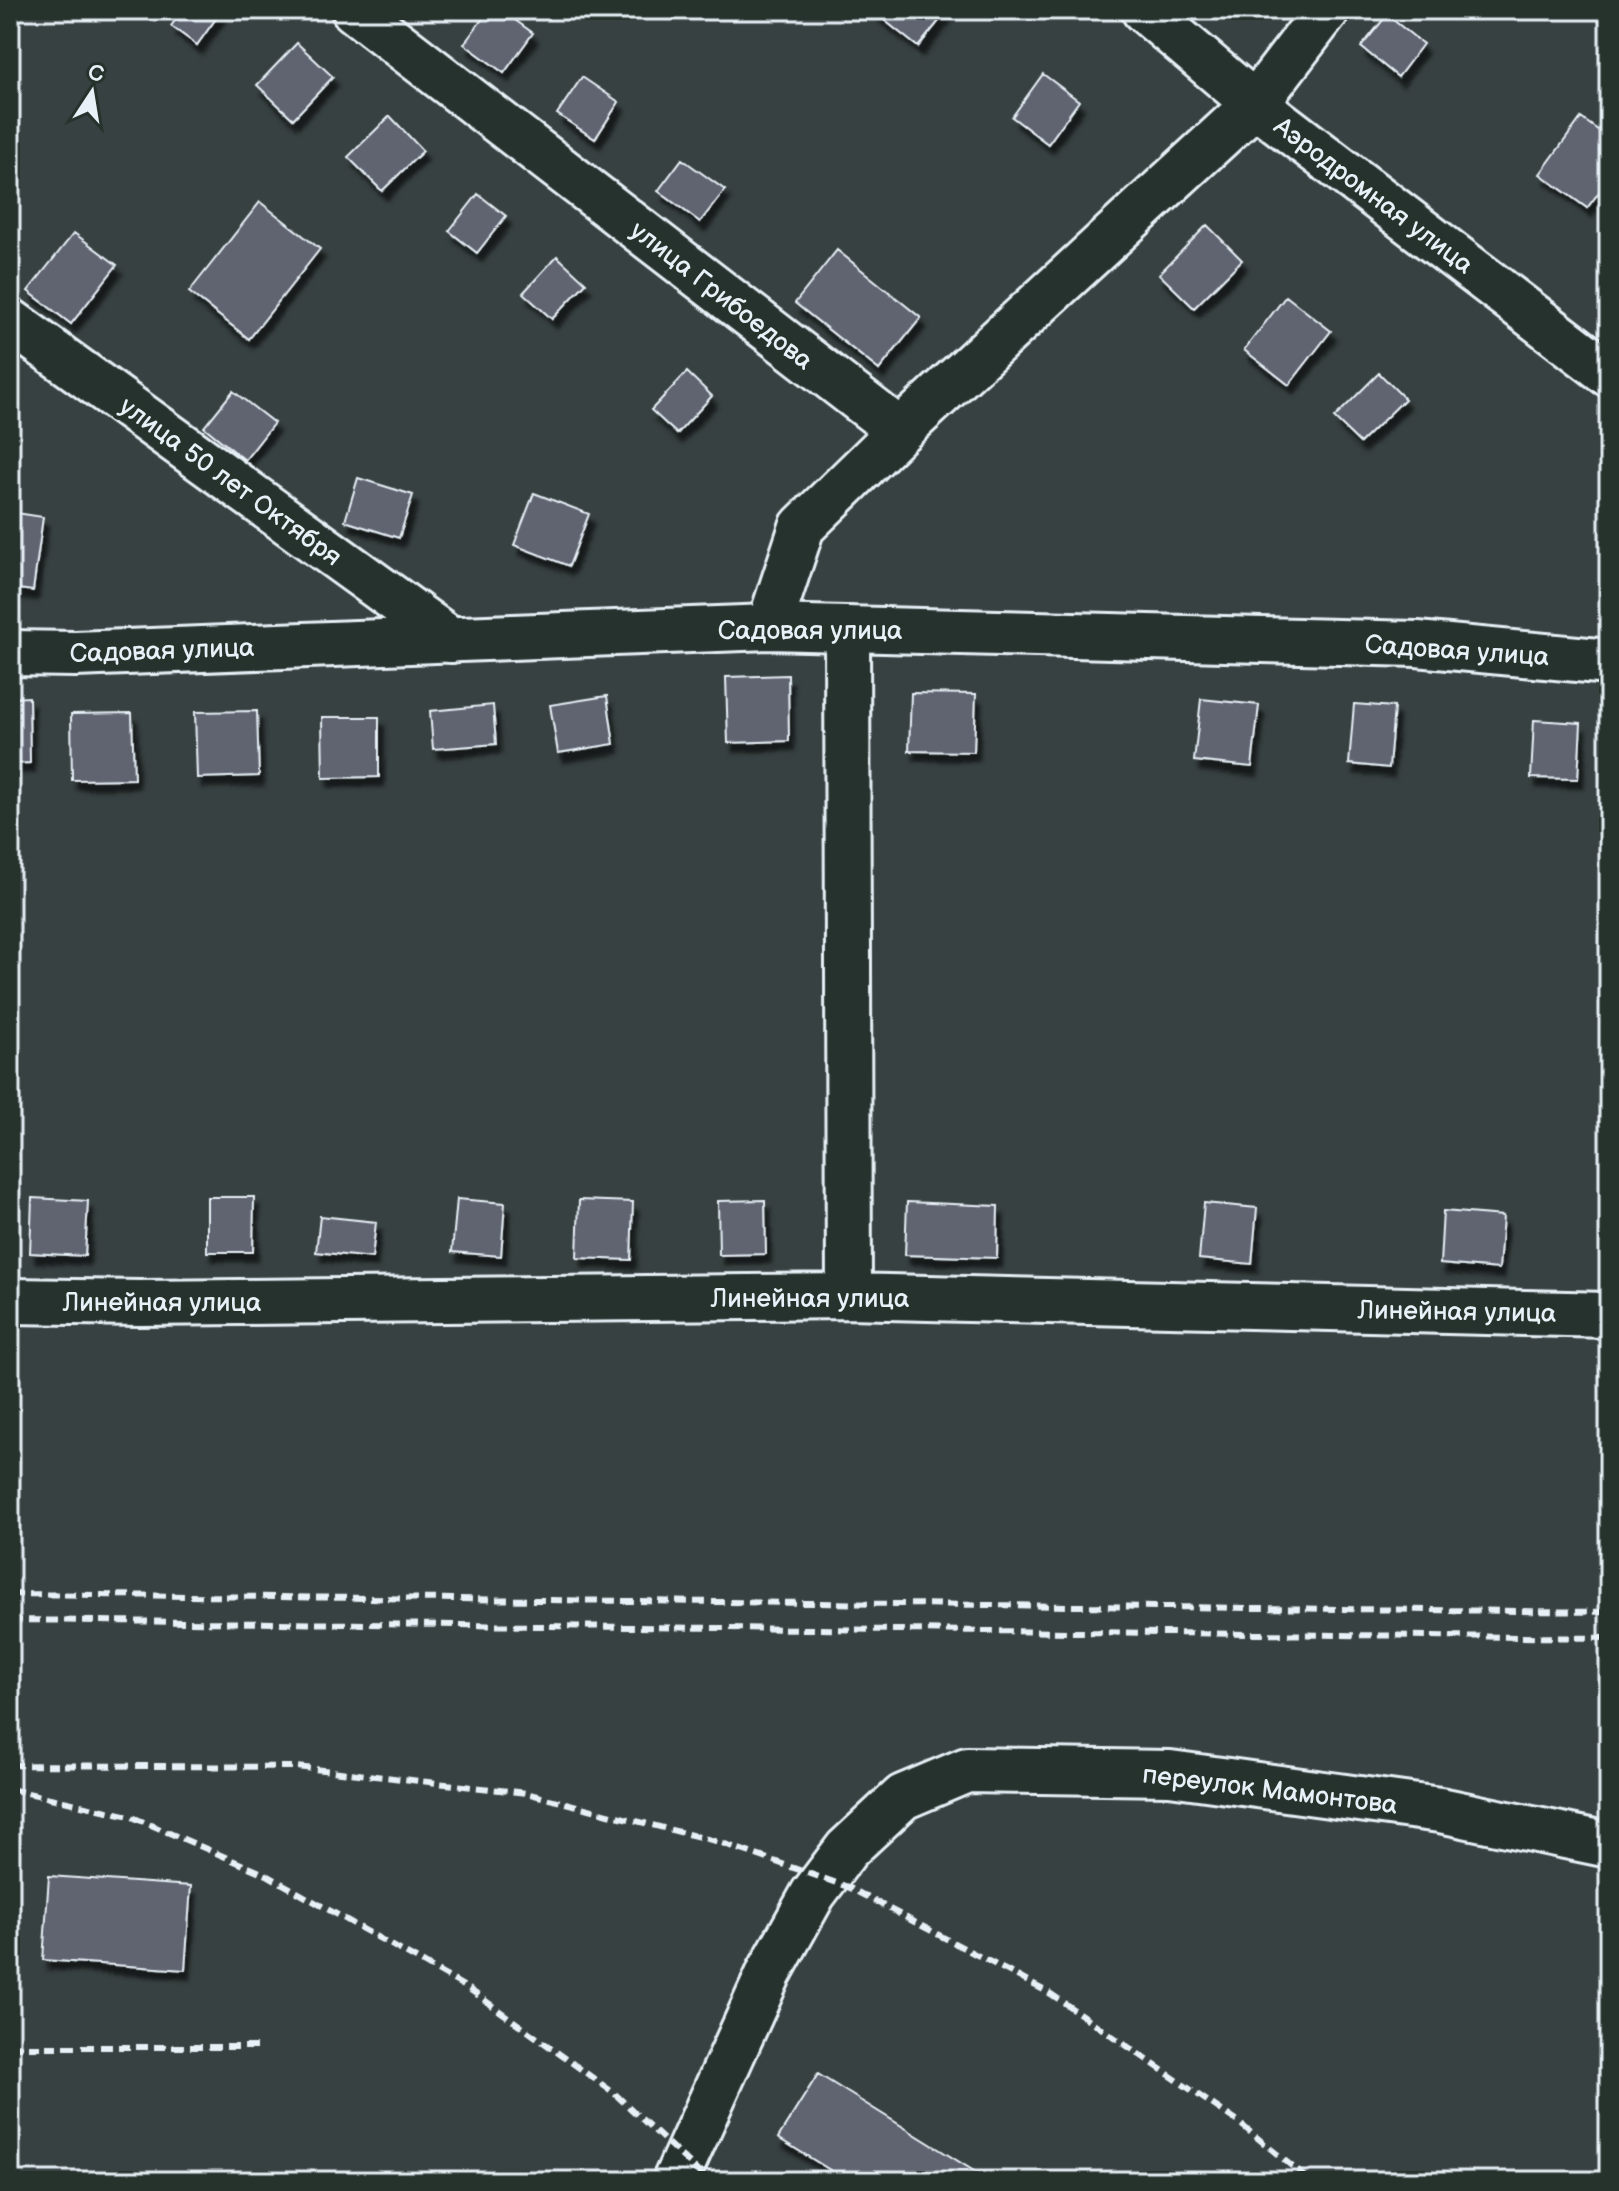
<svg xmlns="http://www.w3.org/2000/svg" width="1619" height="2191" viewBox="0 0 1619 2191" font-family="'Balsamiq Sans',sans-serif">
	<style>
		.building { fill: #616370; stroke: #e8f1f8; stroke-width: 2; filter: url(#shadow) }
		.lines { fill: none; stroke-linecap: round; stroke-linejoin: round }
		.minor-casing { stroke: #e8f1f8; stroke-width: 50 }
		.tertiary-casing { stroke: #e8f1f8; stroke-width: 50 }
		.minor { stroke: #26332d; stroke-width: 44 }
		.tertiary { stroke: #26332d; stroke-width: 44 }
		.rail { stroke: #e8f1f8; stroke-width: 6; stroke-dasharray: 12 6; stroke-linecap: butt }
		.labels { text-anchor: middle; stroke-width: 8; stroke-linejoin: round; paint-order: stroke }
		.street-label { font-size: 26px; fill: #e8f1f8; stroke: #26332d }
	</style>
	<defs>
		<filter id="shadow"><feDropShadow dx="5" dy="9" stdDeviation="2" flood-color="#0009"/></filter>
	</defs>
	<rect width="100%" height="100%" fill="#384141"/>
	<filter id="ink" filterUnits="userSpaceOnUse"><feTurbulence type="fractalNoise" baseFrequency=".0125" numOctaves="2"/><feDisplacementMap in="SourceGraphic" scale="16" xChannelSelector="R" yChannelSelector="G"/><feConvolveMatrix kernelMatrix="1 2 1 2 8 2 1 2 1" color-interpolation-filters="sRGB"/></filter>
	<g filter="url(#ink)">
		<path class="building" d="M183 10H222L197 45 171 26Z
			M489 10H501L533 33 504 73 464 44Z
			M875 10H948L918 47 874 12Z
			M1387 15 1423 44 1398 77 1361 47Z
			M297 43 333 77 293 119 257 85Z
			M1043 74 1079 101 1048 144 1012 117Z
			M582 77 619 102 595 139 557 114Z
			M390 116 423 151 382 191 348 157Z
			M1581 118 1609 138V179L1587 208 1540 174Z
			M682 159 725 190 700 222 658 191Z
			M478 194 506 216 477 253 449 231Z
			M260 202 320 249 249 339 189 292Z
			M1207 225 1242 260 1194 308 1159 274Z
			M74 233 117 265 71 324 28 291Z
			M837 250 921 318 879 370 795 303Z
			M557 256 586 283 552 319 523 293Z
			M1286 296 1331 331 1289 385 1244 350Z
			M687 372 712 396 677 434 651 410Z
			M1379 373 1405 399 1360 443 1334 418Z
			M233 391 274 423 245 460 204 427Z
			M358 478 413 495 399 538 345 521Z
			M534 493 589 514 569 566 514 545Z
			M10 512 43 517 33 591 10 588Z
			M788 675 789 741 728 743 726 677Z
			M911 693 976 694 974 752 909 751Z
			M607 696 614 744 558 753 550 705Z
			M29 697 30 763 10 764V698Z
			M1201 699 1259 705 1252 767 1194 761Z
			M1354 704 1394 707 1389 768 1349 764Z
			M493 705 496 744 433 749 430 711Z
			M257 711 259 776 197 778 195 712Z
			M132 713 134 779 72 780 71 714Z
			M322 717H379V777L323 778Z
			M1534 720 1581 723 1578 779 1531 778Z
			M207 1197H254L253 1252H207Z
			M32 1198 88 1201 85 1256 30 1253Z
			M457 1199 505 1203 501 1256 452 1252Z
			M579 1200 633 1202 631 1260 577 1258Z
			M765 1200 766 1254 719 1255 718 1201Z
			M907 1202 998 1206 997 1258 905 1255Z
			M1204 1203 1257 1208 1252 1264 1199 1259Z
			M1443 1211 1503 1216 1499 1269 1440 1264Z
			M320 1216 376 1222 372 1258 316 1252Z
			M49 1876 191 1886 185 1970 43 1960Z
			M818 2074 990 2181H848L778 2138Z"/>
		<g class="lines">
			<g class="minor-casing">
				<path id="minor" d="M354 10 900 431 802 527 769 627
					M1144 10 1255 104 1609 374
					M10 321 451 640
					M900 431 1255 104 1327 10
					M847 629 849 1296
					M10 1301 139 1303 849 1296 1609 1315
					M675 2181 769 1973 813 1894 847 1849 903 1797 967 1770 1170 1773 1440 1810 1609 1845"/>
			</g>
			<g class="tertiary-casing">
				<path id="tertiary" d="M10 653 75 654 769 627 1417 644 1609 662"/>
			</g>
			<use href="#minor" class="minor"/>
			<use href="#tertiary" class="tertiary"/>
			<path class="rail" d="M10 1594 1609 1612
				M10 1620 1609 1638
				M10 1765 296 1767 526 1793 719 1842 848 1887 1051 1994 1238 2122 1310 2181
				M10 1789 130 1816 267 1875 469 1989 614 2093 708 2181
				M10 2047H257"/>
		</g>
	</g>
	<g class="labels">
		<g class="street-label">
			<text transform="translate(1374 195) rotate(37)" y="9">Аэродромная улица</text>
			<text transform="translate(722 295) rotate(38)" y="9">улица Грибоедова</text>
			<text transform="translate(231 481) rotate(36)" y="9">улица 50 лет Октября</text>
			<text x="810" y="639">Садовая улица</text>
			<text transform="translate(162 650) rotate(-2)" y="9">Садовая улица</text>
			<text transform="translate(1457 650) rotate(4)" y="9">Садовая улица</text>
			<text x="810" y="1307">Линейная улица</text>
			<text x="162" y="1311">Линейная улица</text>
			<text transform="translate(1457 1311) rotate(1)" y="9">Линейная улица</text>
			<text transform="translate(1270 1789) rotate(7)" y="9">переулок Мамонтова</text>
		</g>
	</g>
	<rect width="1619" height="2191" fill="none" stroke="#26332d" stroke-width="40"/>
	<rect x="20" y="20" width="1579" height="2151" fill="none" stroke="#e8f1f8" stroke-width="3" filter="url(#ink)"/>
	<g transform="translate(92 92) rotate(12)" stroke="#26332d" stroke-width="6" paint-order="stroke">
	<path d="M0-6L14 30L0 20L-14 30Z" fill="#e8f1f8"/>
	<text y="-12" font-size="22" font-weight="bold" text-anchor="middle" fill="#e8f1f8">С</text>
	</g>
</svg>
